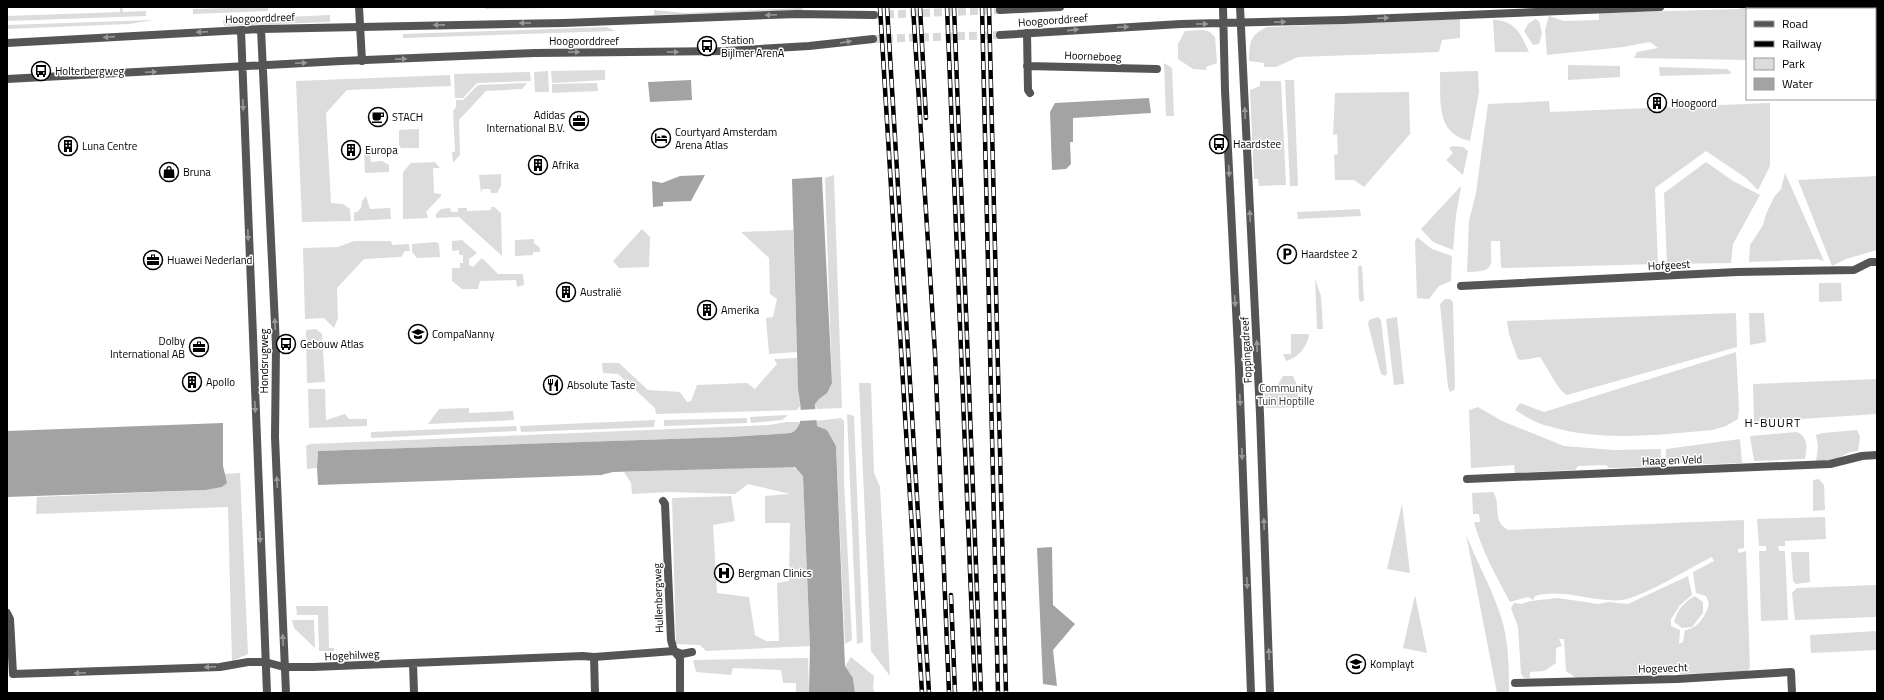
<svg xmlns="http://www.w3.org/2000/svg" width="1884" height="700" viewBox="0 0 1884 700" font-family="'Titillium Web',sans-serif">
	<style>
		.green { fill: #dcdcdc }
		.water { fill: #a3a3a3 }
		.pier { fill: #fff }
		.lines { fill: none; stroke-linecap: round; stroke-linejoin: round }
		.tertiary-tunnel { stroke: #d9d9d9; stroke-width: 8; stroke-dasharray: 8 4; stroke-linecap: butt }
		.minor { stroke: #555; stroke-width: 8 }
		.tertiary { stroke: #555; stroke-width: 8 }
		.rail-casing { stroke: #000; stroke-width: 4.5 }
		.rail { stroke: #fff; stroke-width: 3; stroke-dasharray: 9; stroke-linecap: butt }
		.oneway { fill: #999 }
		.labels { text-anchor: middle; stroke-width: 3; stroke-linejoin: round; paint-order: stroke }
		.street-label { font-size: 11px; fill: #000; stroke: #fff }
		.poi-label { font-size: 11px; fill: #000; stroke: #fff; text-anchor: start }
		.park-label { font-size: 11px; fill: #333; stroke: #fff }
		.neighbourhood-label { font-size: 12px; letter-spacing: 1px; fill: #000; stroke: #fff }
	</style>
	<rect width="100%" height="100%" fill="#fff"/>
	<path class="green" d="M120 7H122L123 12 146 11V16L7 21V16L120 12Z
		M268 7V11L193 14V9Z
		M484 7H604L486 9Z
		M1741 7 1753 9H1747V60L1634 58 1637 52 1658 48 1650 42 1623 47 1547 55 1545 30 1549 16 1564 21 1599 20V13L1740 9Z
		M802 8 803 10 654 15V10L684 13Z
		M330 15V22L224 26 223 20Z
		M1460 19V38L1442 40 1439 52 1298 57 1276 67H1264V63L1249 61C1250 42 1249 36 1267 27Z
		M1535 19 1539 21 1542 33 1539 44 1533 45 1524 31 1528 24Z
		M154 20 129 24 7 29V25Z
		M1493 20C1515 20 1521 34 1529 52H1495Z
		M606 27 616 31 403 38V34Z
		M1203 30 1210 32 1215 37 1217 63 1206 67 1207 70 1193 69 1178 59V44L1185 31Z
		M1164 63 1172 68 1174 116H1166Z
		M1568 65 1620 66V77L1568 80Z
		M1659 67 1727 69 1731 72 1730 74 1660 76Z
		M605 70V80L552 83 551 71Z
		M548 71 549 92H535L534 72Z
		M1478 71 1479 92 1470 141C1435 134 1441 100 1440 72Z
		M530 72 531 81 477 83 463 98H455L454 74Z
		M450 75 451 86 347 90 326 113 331 203 343 204 350 209 351 221 302 222 296 81Z
		M1285 80H1294L1298 186H1290Z
		M1260 81H1281L1286 185 1259 186 1258 179H1254L1250 90 1260 86Z
		M527 83 522 89 486 91 459 120 460 155 453 163 452 152H455L453 111 456 107V100H463L478 85Z
		M597 83 598 91 552 93V84Z
		M1409 92 1410 134 1364 187 1354 180H1335L1334 155 1338 154 1337 134 1333 135 1335 93Z
		M1549 101 1550 112 1770 103V166L1758 190 1746 178 1706 151 1655 188 1658 264 1503 268 1501 267 1500 241H1491C1490 265 1498 272 1467 272L1469 221 1476 193 1488 104Z
		M419 129V148H401L399 145V130Z
		M1453 146 1463 147 1468 151 1463 175 1446 160 1453 153 1449 148Z
		M364 151H370L371 162 382 161 389 165V172L365 173Z
		M435 162 440 168H433L434 193 441 194V196L426 212 428 218 403 219V172L411 163Z
		M1706 162 1733 181 1760 195 1733 244 1731 263 1667 264 1664 193Z
		M1785 173 1824 261 1817 259 1749 262 1750 245 1763 225 1766 214 1774 197 1781 189Z
		M501 174V186L497 193H491L490 189H482L481 193 479 175Z
		M834 175 842 408 817 409 815 404C821 395 827 393 832 383L825 178Z
		M1877 176V250L1846 259 1832 266 1798 180Z
		M1460 187H1461L1456 215 1453 250 1433 242 1421 229Z
		M366 196 370 209 390 208 391 219 354 221V212H357L361 208 362 201Z
		M491 207H494L501 213 502 256 459 217 436 218V214L441 209 450 208 451 212H458V208H467V211L491 210Z
		M1360 209 1361 216 1298 219 1297 212Z
		M642 229 650 237 649 267 619 268 613 261Z
		M793 230 797 352 769 354 766 318 773 317 777 299 770 294 769 258 741 232Z
		M1417 237 1432 249 1452 256 1451 281 1439 286 1429 299 1417 298 1415 242Z
		M534 239V243L540 248V252H533V255L515 256V240Z
		M462 240 477 253 469 259V265L473 267 482 258 498 274H523L524 285 517 287 516 280 480 281 478 289H462L452 281V268H460V263H463V255H459V250L452 251V241Z
		M354 241H391L392 245 409 244 410 251H405L401 257 364 259 337 288 338 318 334 328 324 318 305 319 303 248 338 247Z
		M436 242 439 244 440 257 417 258 412 252V244Z
		M1360 265 1362 267 1364 300 1361 302 1359 300 1358 267Z
		M1315 279 1321 296 1323 329H1317Z
		M1819 283H1841L1842 301 1819 302Z
		M1445 299H1450L1453 302 1455 387 1454 390 1450 392 1448 387 1440 304Z
		M1736 313 1737 347 1567 395C1559 392 1546 365 1540 357L1522 360 1518 359 1509 334 1507 321Z
		M1749 313H1764L1766 342 1750 345Z
		M1378 317 1381 320 1387 373 1385 376 1381 374 1368 324 1369 320Z
		M1397 317 1404 384 1394 385 1386 319Z
		M316 329 322 334 325 382 307 383 306 330Z
		M1291 334H1309C1308 345 1299 358 1286 361L1283 354H1291Z
		M1736 352 1739 409 1738 419 1726 426 1712 430C1659 435 1600 442 1548 426 1536 423 1525 416 1515 410L1520 403 1544 412Z
		M797 358 800 406 797 410 656 414 655 408 618 374 603 373 602 363H619L648 390 680 392 687 402 691 401 697 385 747 383 755 389 777 364 774 359Z
		M1283 376H1293L1298 387V399L1306 400 1307 407 1266 408 1264 387 1276 388Z
		M1877 379V414L1754 422 1753 384Z
		M859 383H871L874 473 880 487 890 676 871 651Z
		M308 389H325L326 420 345 414 349 419H367V426L309 428Z
		M1478 407 1502 421 1564 446 1614 450 1661 449 1660 467 1609 468 1606 465 1578 466 1575 470 1515 473 1514 465 1471 468 1469 410Z
		M469 408V413L513 411 514 420 428 424 439 409Z
		M847 414 854 416 863 642 857 644Z
		M788 415 782 420 751 423 750 417Z
		M747 418V423L664 426V420Z
		M841 418 844 421V481L852 640 845 644 836 446 827 430 817 426 816 421Z
		M655 420 654 427 521 432 520 426Z
		M787 422H799C800 428 797 431 791 433L731 437 318 451 317 468 307 469 306 446 310 444 769 425Z
		M516 426 517 431 371 438V432Z
		M1857 430 1860 437 1858 451 1850 452 1834 460 1816 461 1818 447 1816 435 1823 433Z
		M1797 432C1809 438 1807 448 1805 459L1754 461 1750 436Z
		M1740 439 1742 463 1688 465 1685 463 1673 462 1665 466 1666 449Z
		M791 466 800 471 803 476 810 646 706 651 700 645 676 644 672 498 731 496 735 521 713 525 717 593 749 597 755 635 766 641H779L777 583 789 581 790 523H765V496L790 494 748 484 735 494 670 492 632 494 631 483 624 472Z
		M240 473 248 654 232 661 228 507 36 514 37 497 206 490 222 487 226 483 224 474Z
		M1819 479 1824 485 1825 510 1813 511V480Z
		M1493 492C1502 505 1491 521 1508 530L1744 520V548L1738 549V553L1746 551 1750 668 1747 671 1680 674 1681 665H1677V668L1673 669 1674 674H1654L1650 670 1642 675 1576 678 1566 671 1564 639H1559L1562 646 1556 648V663L1544 671 1530 672V678H1524L1521 674 1518 627 1511 608 1514 603 1521 604 1531 601 1558 598 1598 604 1609 602 1628 604 1688 576 1692 595 1680 605 1671 619V626L1680 630 1679 644 1683 642 1685 630C1698 629 1706 615 1709 604L1706 596 1696 593 1693 572 1714 561 1712 557C1687 569 1664 585 1638 595 1633 597 1628 599 1623 600 1594 603 1564 588 1535 596L1533 600 1528 597 1510 602C1496 576 1482 551 1474 522H1480L1479 514H1473L1472 493Z
		M1402 504 1410 573 1387 569Z
		M1825 517 1826 539 1785 541V546H1778L1779 551H1785L1788 620 1761 621 1759 551H1766V546H1759L1757 519Z
		M1466 534C1476 561 1491 586 1500 614 1509 639 1509 667 1509 693H1497Z
		M1791 552H1809L1810 582 1796 584 1793 581Z
		M1877 585V617L1795 620 1792 593 1797 588Z
		M1415 595 1427 653 1403 648Z
		M1695 596 1703 602V613L1692 627 1682 628 1674 622C1677 610 1684 602 1695 596Z
		M296 606H328L329 648H334V651H319L318 615H297Z
		M292 620H314L315 648 294 628Z
		M1877 631V650L1811 653 1810 635Z
		M851 657 874 676 873 688 875 693H855L853 678 845 666Z
		M808 658 809 693H796V683H783L781 670 733 668 731 675 696 672 693 660Z"/>
	<path class="water" d="M691 80 692 100 650 102 648 82Z
		M1149 98 1151 113 1073 118V142H1070L1071 164 1066 169 1052 170 1050 112 1055 103Z
		M705 175 691 201 663 202V206L653 207 652 181 662 183 680 176Z
		M822 177 832 383 827 393 819 399 815 404 817 426 827 430 836 446 845 666 853 678 855 693H809L810 646 803 476 795 467 613 472 601 475 318 485 317 468 318 451 731 437 791 433C807 426 799 401 798 387L792 179Z
		M223 423V466L227 483 222 487 206 490 7 497V431Z
		M1052 547 1053 605 1075 624 1053 650 1057 686 1043 684 1037 548Z"/>
	<path class="pier" d="M818 409V420L799 421 798 410Z"/>
	<g class="lines">
		<path class="tertiary-tunnel" d="M874 15 1000 10
			M873 39 1000 35"/>
		<path class="minor" d="M359 7 362 61
			M1027 33 1028 90 1030 93
			M1027 66 1157 69
			M1461 286 1737 272 1854 270 1870 262H1877
			M1467 479 1830 464 1862 456 1877 455
			M663 501 665 504 671 640 674 651 680 658V693
			M7 613 10 619 13 674 220 667 248 662H265L284 667H313L583 656 594 657 674 651 682 654 692 652
			M594 657 595 693
			M413 663 414 693
			M1515 683 1677 679 1791 672 1792 693"/>
		<path class="tertiary" d="M1223 7 1225 90 1239 369 1251 693
			M1240 7 1260 414 1270 693
			M1000 10 1060 7
			M261 29 276 346 275 437 286 693
			M241 30 267 693
			M1000 35 1181 24 1344 20 1660 7
			M7 43 261 29 564 23 796 14 874 15
			M7 79 341 61 535 53 726 51 809 46 873 39"/>
		<g class="rail-casing">
			<path id="rail" d="M880 7 922 693
				M887 7 929 693
				M913 7 935 353 949 693
				M920 7 926 118
				M947 7 975 693
				M954 7 981 693
				M982 7 998 693
				M989 7 1006 693
				M951 595 955 693"/>
		</g>
		<use href="#rail" class="rail"/>
	</g>
	<defs><path id="oneway-solid" d="M-6-.8H1V-3.2L6.5 0L1 3.2V.8H-6Z"/></defs>
	<g class="oneway">
		<use href="#oneway-solid" transform="translate(771 15) rotate(178)"/>
		<use href="#oneway-solid" transform="translate(1383 18) rotate(-2)"/>
		<use href="#oneway-solid" transform="translate(1280 22) rotate(-2)"/>
		<use href="#oneway-solid" transform="translate(525 23) rotate(180)"/>
		<use href="#oneway-solid" transform="translate(1202 24)"/>
		<use href="#oneway-solid" transform="translate(439 25) rotate(179)"/>
		<use href="#oneway-solid" transform="translate(1123 27) rotate(-3)"/>
		<use href="#oneway-solid" transform="translate(1073 30) rotate(-6)"/>
		<use href="#oneway-solid" transform="translate(202 32) rotate(177)"/>
		<use href="#oneway-solid" transform="translate(109 37) rotate(176)"/>
		<use href="#oneway-solid" transform="translate(846 42) rotate(-9)"/>
		<use href="#oneway-solid" transform="translate(574 52)"/>
		<use href="#oneway-solid" transform="translate(673 52)"/>
		<use href="#oneway-solid" transform="translate(401 59) rotate(-3)"/>
		<use href="#oneway-solid" transform="translate(301 63) rotate(-3)"/>
		<use href="#oneway-solid" transform="translate(151 72) rotate(-3)"/>
		<use href="#oneway-solid" transform="translate(243 105) rotate(88)"/>
		<use href="#oneway-solid" transform="translate(1245 113) rotate(-92)"/>
		<use href="#oneway-solid" transform="translate(1229 171) rotate(87)"/>
		<use href="#oneway-solid" transform="translate(1250 216) rotate(-92)"/>
		<use href="#oneway-solid" transform="translate(248 235) rotate(88)"/>
		<use href="#oneway-solid" transform="translate(1235 301) rotate(87)"/>
		<use href="#oneway-solid" transform="translate(275 324) rotate(-93)"/>
		<use href="#oneway-solid" transform="translate(1257 346) rotate(-93)"/>
		<use href="#oneway-solid" transform="translate(1240 400) rotate(88)"/>
		<use href="#oneway-solid" transform="translate(255 407) rotate(88)"/>
		<use href="#oneway-solid" transform="translate(1242 454) rotate(88)"/>
		<use href="#oneway-solid" transform="translate(277 482) rotate(-93)"/>
		<use href="#oneway-solid" transform="translate(1264 524) rotate(-92)"/>
		<use href="#oneway-solid" transform="translate(260 537) rotate(88)"/>
		<use href="#oneway-solid" transform="translate(1247 583) rotate(88)"/>
		<use href="#oneway-solid" transform="translate(283 640) rotate(-92)"/>
		<use href="#oneway-solid" transform="translate(1269 654) rotate(-92)"/>
		<use href="#oneway-solid" transform="translate(210 667) rotate(177)"/>
		<use href="#oneway-solid" transform="translate(80 673) rotate(178)"/>
	</g>
	<defs>
		<g id="bus-ring" transform="scale(1)"><circle r="9.5" fill="#fff" stroke="#000" stroke-width="1.5"/><path d="M-5-6H5V4H4V6H2V4H-2V6H-4V4H-5ZM-3.5-4V0h7V-4ZM-3.5 1.2v1.5H-2V1.2ZM2 1.2v1.5H3.5V1.2Z" fill="#000"/></g>
		<g id="building-ring" transform="scale(1)"><circle r="9.5" fill="#fff" stroke="#000" stroke-width="1.5"/><path d="M-4-6H4V6H1V3H-1V6H-4ZM-2.5-4.3h1.7v1.8h-1.7ZM.8-4.3h1.7v1.8H.8ZM-2.5-1h1.7V.8h-1.7ZM.8-1h1.7V.8H.8Z" fill="#000"/></g>
		<g id="cafe-ring" transform="scale(1)"><circle r="9.5" fill="#fff" stroke="#000" stroke-width="1.5"/><path d="M-5.5-4.5H6V0H3Q3 3.5 0 3.5H-2.5Q-5.5 3.5-5.5 0ZM3-3.2v2h1.7v-2ZM-6 4.5H4V6H-6Z" fill="#000"/></g>
		<g id="office-ring" transform="scale(1)"><circle r="9.5" fill="#fff" stroke="#000" stroke-width="1.5"/><path d="M-6-3h4V-5.5h4V-3h4V5H-6ZM-1-4.5V-3h2v-1.5ZM-6 0V1H6V0Z" fill="#000"/></g>
		<g id="hotel-ring" transform="scale(1)"><circle r="9.5" fill="#fff" stroke="#000" stroke-width="1.5"/><path d="M-6-4.5h1.5V1H6V5H4.5V3h-9V5H-6ZM-4 0a1.8 1.8 0 1 1 3.6 0ZM.5 0V-2.5h3Q6-2.5 6 0Z" fill="#000"/></g>
		<g id="shop-ring" transform="scale(1)"><circle r="9.5" fill="#fff" stroke="#000" stroke-width="1.5"/><path d="M-5-2.5h2.3a2.7 3.5 0 0 1 5.4 0H5L5.5 6h-11ZM-1.5-2.5h3a1.5 2.3 0 0 0-3 0Z" fill="#000"/></g>
		<g id="parking-ring" transform="scale(1)"><circle r="9.5" fill="#fff" stroke="#000" stroke-width="1.5"/><path d="M-3.5-5.5H1a3.5 3.5 0 0 1 0 7H-1V5.5H-3.5ZM-1-3.4V-.6H.8a1.4 1.4 0 0 0 0-2.8Z" fill="#000"/></g>
		<g id="school-ring" transform="scale(1)"><circle r="9.5" fill="#fff" stroke="#000" stroke-width="1.5"/><path d="M0-5L7-2L0 1L-7-2ZM-4 1L0 2.5L4 1V4Q0 6-4 4Z" fill="#000"/></g>
		<g id="restaurant-ring" transform="scale(1)"><circle r="9.5" fill="#fff" stroke="#000" stroke-width="1.5"/><path d="M-5-6h1v4h1v-4h1v4h1v-4h1v5L-1.5 .5V6h-2V.5L-5-1ZM5-6V6H3V1.5H1.5Q1.5-4 5-6Z" fill="#000"/></g>
		<g id="hospital-ring" transform="scale(1)"><circle r="9.5" fill="#fff" stroke="#000" stroke-width="1.5"/><path d="M-5-5h3v3.5h4V-5h3V5h-3V1.5h-4V5h-3Z" fill="#000"/></g>
	</defs>
	<g fill-rule="evenodd">
		<use href="#bus-ring" x="707" y="46"/>
		<use href="#bus-ring" x="41" y="71"/>
		<use href="#building-ring" x="1657" y="103"/>
		<use href="#cafe-ring" x="378" y="117"/>
		<use href="#office-ring" x="579" y="121"/>
		<use href="#hotel-ring" x="661" y="138"/>
		<use href="#bus-ring" x="1219" y="144"/>
		<use href="#building-ring" x="68" y="146"/>
		<use href="#building-ring" x="351" y="150"/>
		<use href="#building-ring" x="538" y="165"/>
		<use href="#shop-ring" x="169" y="172"/>
		<use href="#parking-ring" x="1287" y="254"/>
		<use href="#office-ring" x="153" y="260"/>
		<use href="#building-ring" x="566" y="292"/>
		<use href="#building-ring" x="707" y="310"/>
		<use href="#school-ring" x="418" y="334"/>
		<use href="#bus-ring" x="286" y="344"/>
		<use href="#office-ring" x="199" y="347"/>
		<use href="#building-ring" x="192" y="382"/>
		<use href="#restaurant-ring" x="553" y="385"/>
		<use href="#hospital-ring" x="724" y="573"/>
		<use href="#school-ring" x="1356" y="664"/>
	</g>
	<g class="labels">
		<g class="street-label">
			<text transform="translate(260 18) rotate(-2)" y="4">Hoogoorddreef</text>
			<text transform="translate(1053 20) rotate(-4)" y="4">Hoogoorddreef</text>
			<text x="584" y="45">Hoogoorddreef</text>
			<text transform="translate(1093 56) rotate(2)" y="4">Hoorneboeg</text>
			<text transform="translate(1669 265) rotate(-3)" y="4">Hofgeest</text>
			<text transform="translate(1246 350) rotate(-93)" y="4">Foppingadreef</text>
			<text transform="translate(264 361) rotate(-90)" y="4">Hondsrugweg</text>
			<text transform="translate(1672 460) rotate(-2)" y="4">Haag en Veld</text>
			<text transform="translate(658 598) rotate(-92)" y="4">Hullenbergweg</text>
			<text transform="translate(352 655) rotate(-3)" y="4">Hogehilweg</text>
			<text transform="translate(1663 668) rotate(-2)" y="4">Hogevecht</text>
		</g>
		<g class="poi-label">
			<text x="721" y="44">Station<tspan x="721" dy="13">Bijlmer ArenA</tspan></text>
			<text x="55" y="75">Holterbergweg</text>
			<text x="1671" y="107">Hoogoord</text>
			<text x="565" y="119" text-anchor="end">Adidas<tspan x="565" dy="13">International B.V.</tspan></text>
			<text x="392" y="121">STACH</text>
			<text x="675" y="136">Courtyard Amsterdam<tspan x="675" dy="13">Arena Atlas</tspan></text>
			<text x="1233" y="148">Haardstee</text>
			<text x="82" y="150">Luna Centre</text>
			<text x="365" y="154">Europa</text>
			<text x="552" y="169">Afrika</text>
			<text x="183" y="176">Bruna</text>
			<text x="1301" y="258">Haardstee 2</text>
			<text x="167" y="264">Huawei Nederland</text>
			<text x="580" y="296">Australië</text>
			<text x="721" y="314">Amerika</text>
			<text x="432" y="338">CompaNanny</text>
			<text x="185" y="345" text-anchor="end">Dolby<tspan x="185" dy="13">International AB</tspan></text>
			<text x="300" y="348">Gebouw Atlas</text>
			<text x="206" y="386">Apollo</text>
			<text x="567" y="389">Absolute Taste</text>
			<text x="738" y="577">Bergman Clinics</text>
			<text x="1370" y="668">Komplayt</text>
		</g>
		<g class="park-label">
			<text x="1286" y="392">Community<tspan x="1286" dy="13">Tuin Hoptille</tspan></text>
		</g>
		<g class="neighbourhood-label">
			<text x="1773" y="427">H-BUURT</text>
		</g>
	</g>
	<rect width="1884" height="700" fill="none" stroke="#000000" stroke-width="16"/>
	<rect x="1746" y="8" width="130" height="92" fill="#ffffff" stroke="#999999"/>
	<rect x="1754" y="21" width="20" height="6" fill="#555555" stroke="#999999"/>
	<text x="1782" y="28" font-size="12" fill="#000000">Road</text>
	<rect x="1754" y="41" width="20" height="6" fill="#000000" stroke="#999999"/>
	<text x="1782" y="48" font-size="12" fill="#000000">Railway</text>
	<rect x="1754" y="58" width="20" height="12" fill="#dcdcdc" stroke="#999999"/>
	<text x="1782" y="68" font-size="12" fill="#000000">Park</text>
	<rect x="1754" y="78" width="20" height="12" fill="#a3a3a3" stroke="#999999"/>
	<text x="1782" y="88" font-size="12" fill="#000000">Water</text>
</svg>
